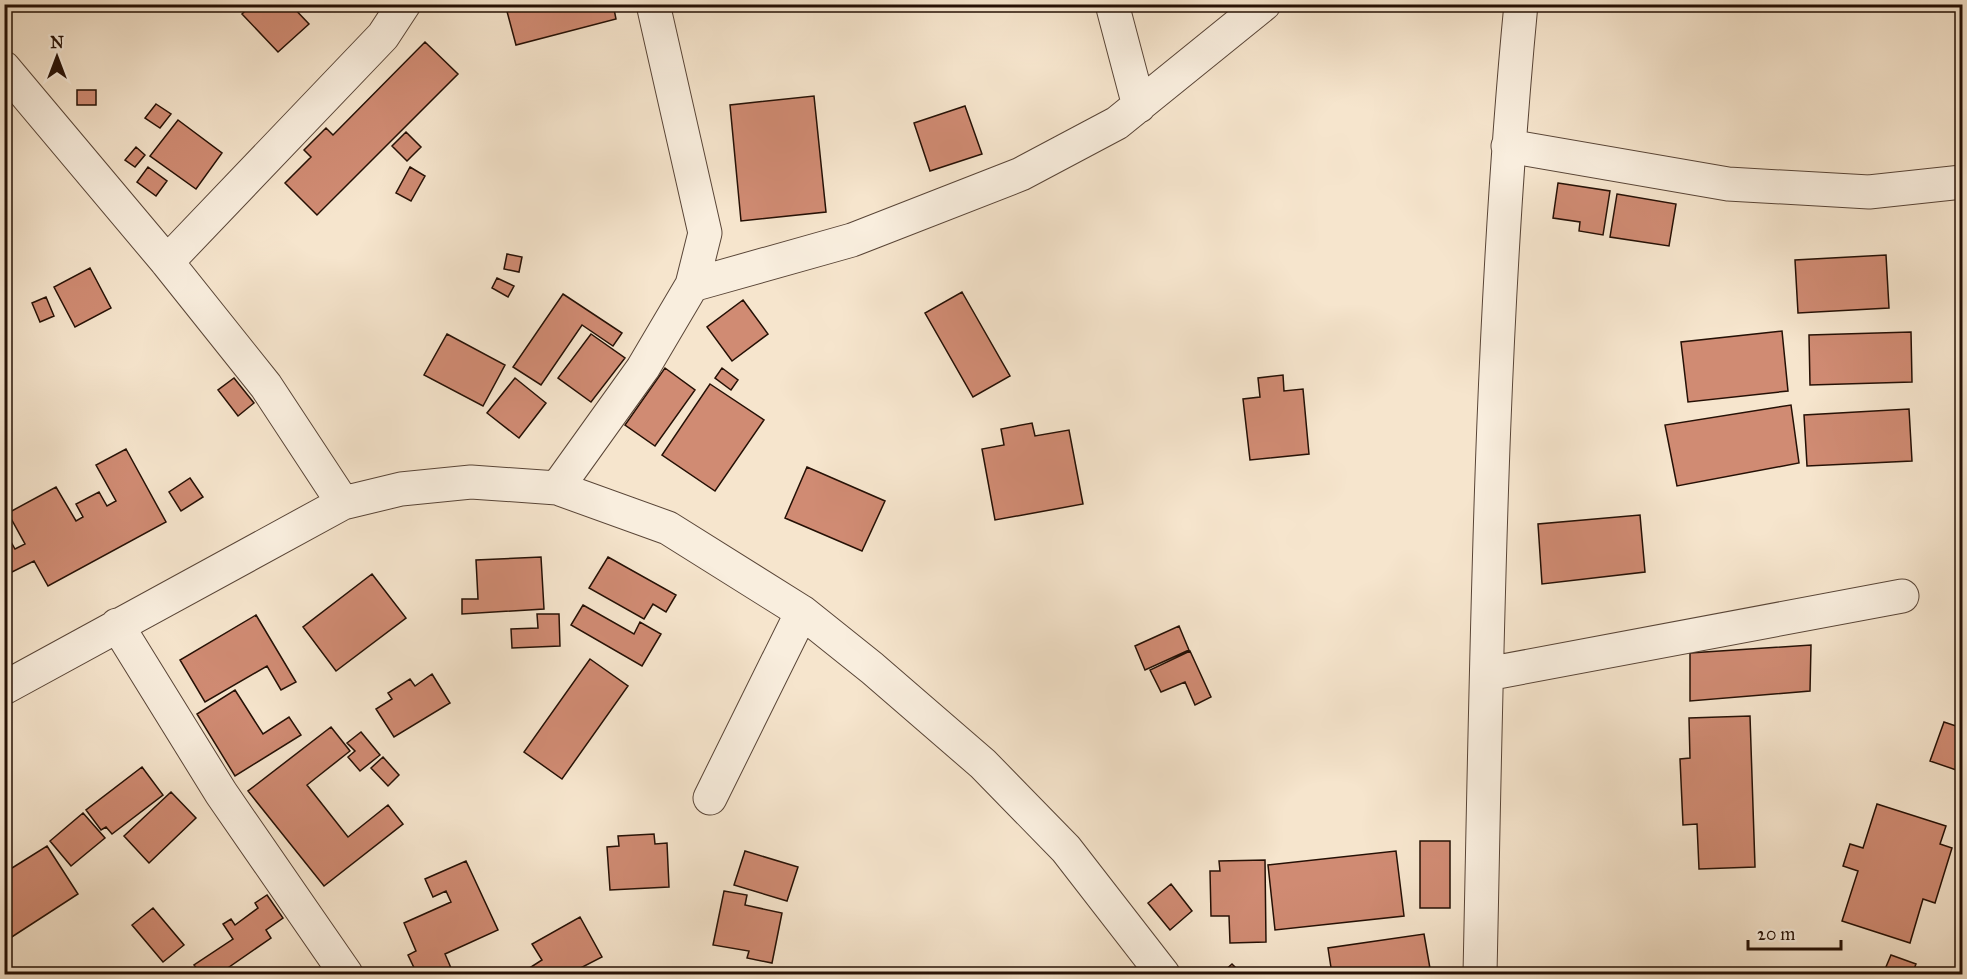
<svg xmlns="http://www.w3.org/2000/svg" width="1967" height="979" viewBox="0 0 1967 979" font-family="'IM FELL Great Primer',serif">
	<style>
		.building { fill: #d08b73; stroke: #251005; stroke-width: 1.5 }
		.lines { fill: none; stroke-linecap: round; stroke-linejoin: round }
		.minor-casing { stroke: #594537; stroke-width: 35 }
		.minor { stroke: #f9eede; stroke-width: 33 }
	</style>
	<rect width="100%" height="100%" fill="#f6e5cd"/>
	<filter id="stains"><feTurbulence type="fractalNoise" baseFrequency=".00333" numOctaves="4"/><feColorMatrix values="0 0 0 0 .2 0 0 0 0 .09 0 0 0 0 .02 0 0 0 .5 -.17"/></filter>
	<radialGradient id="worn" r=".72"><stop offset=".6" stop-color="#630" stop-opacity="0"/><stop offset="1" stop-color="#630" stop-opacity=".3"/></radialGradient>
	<path class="building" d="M252 4H290L309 24 278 52 242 14Z
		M505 4H613L616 19 516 45Z
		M425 42 458 74 317 215 285 183 311 157 304 150 326 128 333 135Z
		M77 90H96V105H77Z
		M814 96 826 212 741 221 730 105Z
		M156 104 171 114 160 128 145 118Z
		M965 106 982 154 930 171 914 123Z
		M178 120 222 153 196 189 150 156Z
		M406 132 421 147 407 161 392 146Z
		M136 147 145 155 135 167 125 160Z
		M148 167 167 181 156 196 137 182Z
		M410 167 425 176 411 201 396 193Z
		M1558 183 1610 191 1603 235 1579 231 1580 222 1553 218Z
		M1617 194 1676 204 1669 246 1610 237Z
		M507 254 522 257 519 272 504 269Z
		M1886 255 1889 308 1798 313 1795 260Z
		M90 268 111 308 75 327 54 287Z
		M497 278 514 286 508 297 492 288Z
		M962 292 1010 376 973 397 925 313Z
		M563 294 622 333 613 346 582 325 541 385 513 367Z
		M46 297 54 316 40 322 32 303Z
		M743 300 768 334 732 361 707 327Z
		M1782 331 1788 391 1688 402 1681 342Z
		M1911 332 1912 382 1810 385 1809 335Z
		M447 334 505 365 483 406 424 375Z
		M591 334 625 358 591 402 558 378Z
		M665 368 695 390 655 446 625 425Z
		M722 368 738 380 731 390 715 378Z
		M1283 375 1284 391 1303 389 1309 454 1250 460 1243 399 1260 397 1258 378Z
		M234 378 254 403 238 416 218 390Z
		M515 378 546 403 519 438 487 413Z
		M710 384 764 420 715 491 662 455Z
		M1791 405 1799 463 1677 486 1665 425Z
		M1909 409 1912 461 1807 466 1804 415Z
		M1032 423 1035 436 1069 430 1083 504 995 520 982 449 1004 445 1001 429Z
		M126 449 166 522 48 586 34 561 4 576V546L11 542 15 549 25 544 8 513 56 487 76 521 83 517 76 504 99 492 107 506 116 501 96 465Z
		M807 467 885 501 862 551 785 518Z
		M190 478 203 497 181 511 169 492Z
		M1640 515 1645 572 1542 584 1538 524Z
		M541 557 544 609 462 614V599H478L476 560Z
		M608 557 676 595 666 612 653 604 644 619 589 588Z
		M372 574 406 618 336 671 303 627Z
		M583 605 634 634 640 622 661 634 642 666 571 625Z
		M537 614H559L560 646 512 648 511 629 538 628Z
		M256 615 296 682 281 690 267 666 205 702 180 660Z
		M1179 626 1189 650 1145 670 1135 646Z
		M1811 645 1810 691 1690 701V653Z
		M1190 651 1211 697 1195 705 1185 682 1161 692 1150 670Z
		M590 659 628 686 562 779 524 752Z
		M432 674 450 703 394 737 376 709 392 699 388 693 410 679 415 686Z
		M235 690 263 734 289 717 301 735 235 776 197 714Z
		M1750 716 1755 867 1699 869 1697 824 1683 825 1680 759 1690 758 1689 718Z
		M1944 722 1962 728V772L1930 761Z
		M331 727 350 751 307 785 348 837 388 805 403 824 324 886 248 791Z
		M361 732 380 755 360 771 348 757 355 751 347 743Z
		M383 757 399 775 388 786 371 768Z
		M142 767 163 795 112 834 106 827 101 830 86 810Z
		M171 792 196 818 149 863 124 836Z
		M1877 804 1946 826 1940 844 1952 848 1935 903 1923 899 1910 943 1842 921 1858 871 1843 866 1850 844 1863 848Z
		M83 813 105 838 71 866 50 841Z
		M654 834 655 844 667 843 669 887 610 890 607 847 619 846 618 836Z
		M1420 841H1450V908H1420Z
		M47 846 78 894 4 942V873Z
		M745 851 798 867 787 901 734 885Z
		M1396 851 1404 916 1275 930 1268 865Z
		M1265 860 1266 942 1230 943 1229 916H1211L1210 871H1220L1219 861Z
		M466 861 498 930 445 954 451 968 435 974H417L408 955 416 951 404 923 451 902 446 891 433 897 425 879Z
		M1171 884 1192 911 1170 930 1148 903Z
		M724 891 747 895 745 905 782 913 772 963 747 958 749 951 713 945Z
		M267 895 283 918 266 930 271 938 219 974H201L194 965 233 939 223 924 231 919 235 925 258 908 255 903Z
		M153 908 184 945 163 962 132 925Z
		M580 917 602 957 569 974H520L542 960 532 944Z
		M1424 934 1431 974H1332L1328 948Z
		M1891 955 1916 964 1912 974H1883Z
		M1232 964 1242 974H1221Z
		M1522 968 1581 973V974H1521Z"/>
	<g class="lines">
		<g class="minor-casing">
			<path id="minor" d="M1112 4 1139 106
				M4 68 167 262 266 386 343 503
				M1508 146 1728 184 1869 192 1962 182
				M167 262 383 36 404 4
				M692 285 852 240 1021 174 1117 123 1264 4
				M557 488 643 368 692 285 705 233 653 4
				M117 625 221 793 346 974
				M1487 674 1902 596
				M4 688 343 503 401 489 471 482 557 488 668 528 802 612 872 668 983 764 1066 849 1163 974
				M710 798 802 612
				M1480 974C1487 651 1490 327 1521 4"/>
		</g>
		<use href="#minor" class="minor"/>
	</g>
	<rect width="1967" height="979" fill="none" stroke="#f6e5cd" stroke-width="24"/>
	<rect x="6" y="6" width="1955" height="967" fill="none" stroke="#251005" stroke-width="3"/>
	<rect x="12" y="12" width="1943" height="955" fill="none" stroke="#251005" stroke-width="1.5"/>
	<g transform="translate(57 57)" stroke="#f9eede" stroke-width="4.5" paint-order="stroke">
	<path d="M0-4.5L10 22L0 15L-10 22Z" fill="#251005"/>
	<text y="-9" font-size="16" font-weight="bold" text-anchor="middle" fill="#251005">N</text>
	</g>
	<path d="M1748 940v9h93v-9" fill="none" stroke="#251005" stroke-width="3"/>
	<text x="1757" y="940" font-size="18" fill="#251005" stroke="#f9eede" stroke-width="4.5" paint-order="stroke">20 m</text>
	<rect width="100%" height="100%" filter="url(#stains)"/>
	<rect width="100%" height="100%" fill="url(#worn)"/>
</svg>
